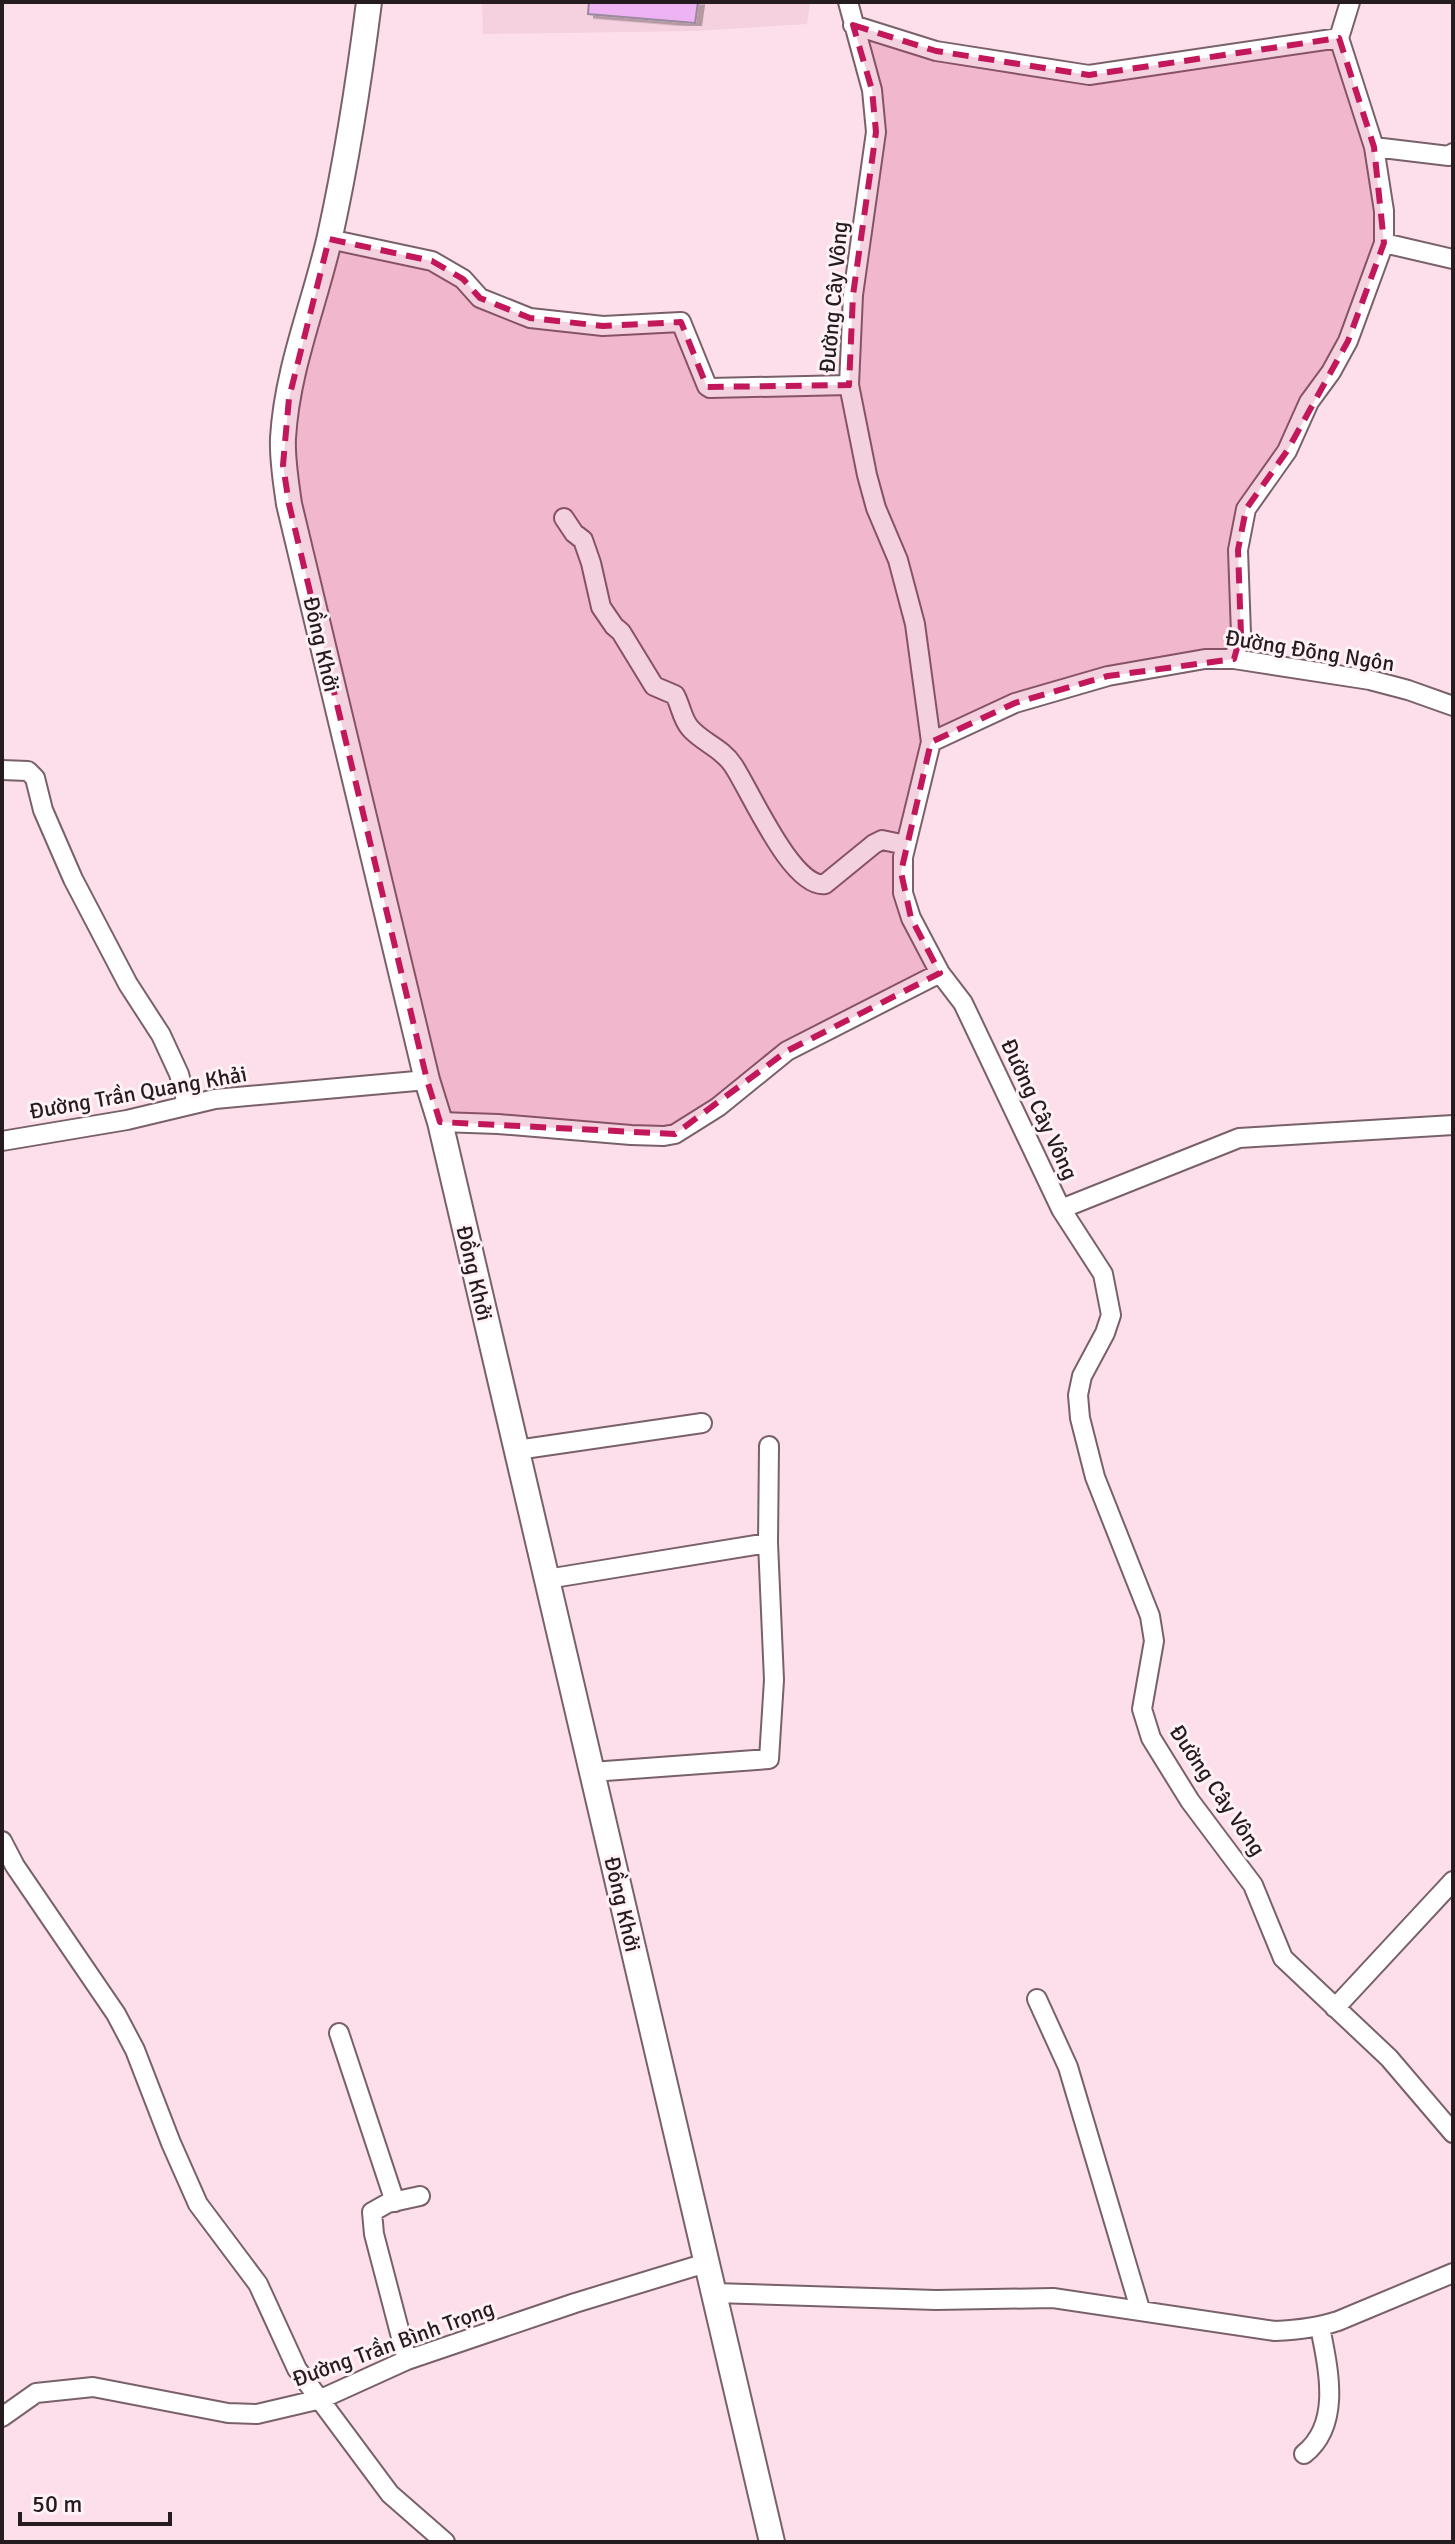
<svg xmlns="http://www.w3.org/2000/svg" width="1455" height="2544" viewBox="0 0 1455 2544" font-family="Signika,sans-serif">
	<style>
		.built { fill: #f5d0de }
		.building { fill: #eeb3f3; stroke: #9b8a9d; stroke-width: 2; filter: url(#shadow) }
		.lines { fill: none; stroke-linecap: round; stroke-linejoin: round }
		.street-casing { stroke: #79616a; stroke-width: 22 }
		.secondary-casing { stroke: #79616a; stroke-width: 28 }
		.street { stroke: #fff; stroke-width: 18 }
		.secondary { stroke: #fff; stroke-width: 24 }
		.marked { fill: #c2185b; fill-opacity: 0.2; stroke: #c2185b; stroke-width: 6; stroke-dasharray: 16 10; stroke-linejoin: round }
		.labels { text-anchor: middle; stroke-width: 6; stroke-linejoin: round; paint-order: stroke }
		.street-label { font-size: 22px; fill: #261c1f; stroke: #fef2f6 }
	</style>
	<defs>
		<filter id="shadow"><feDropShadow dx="6" dy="3.5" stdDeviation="0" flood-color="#0004"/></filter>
	</defs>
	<rect width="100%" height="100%" fill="#fcdfea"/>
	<path class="built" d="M482 2H810L807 24 695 31 483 34Z"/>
	<path class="building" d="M589 2H698L695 23 588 14Z"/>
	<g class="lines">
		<g class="street-casing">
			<path id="street" d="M848 2 872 90 876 132 853 295 849 385 867 475 876 508 898 560 915 624 931 742 903 857V893L911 918 940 973 963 1003 1061 1209 1103 1274 1111 1315 1105 1333 1082 1376 1078 1395 1080 1418 1095 1477 1150 1616 1154 1641 1142 1709 1151 1738 1190 1801 1253 1885 1283 1958 1389 2058 1453 2133
				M853 25 936 51 1089 75 1339 38
				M1374 147 1449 156 1453 153
				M329 239 432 261 463 279 480 298 530 318 603 326 681 322 707 386 710 388 849 385
				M1384 243 1453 259
				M564 518 574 533 583 540 591 563 601 607 614 626 621 632 654 686 675 695C681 706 682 719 690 728 703 743 721 747 733 765 750 790 792 889 825 884L874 844 882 840 906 845
				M1234 659 1241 634 1238 550 1246 509 1287 451 1309 402 1331 372 1348 341 1384 243V211L1374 147 1339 38 1350 2
				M931 742 1015 703 1108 676 1205 659H1234L1370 680 1408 690 1453 706
				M2 770 28 771 35 778 43 810 73 879 128 984 161 1035 179 1074 187 1104
				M440 1122 498 1124 631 1135 664 1136 675 1134 718 1107 787 1051 940 973
				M2 1141 127 1120 215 1099 427 1080
				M1061 1209 1239 1138 1453 1125
				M517 1450 702 1423
				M547 1579 768 1543
				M592 1772 769 1759 774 1680 768 1543 769 1446
				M2 1841 15 1866 116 2014 135 2050 171 2143 198 2204 258 2284 297 2369 390 2494 445 2542
				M1037 1999 1068 2067 1140 2309
				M1335 2008 1453 1881
				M339 2033 395 2202
				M714 2293 936 2300 1053 2298 1275 2331C1297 2330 1317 2328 1338 2321L1453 2273
				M407 2360 374 2234 372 2212 388 2203 420 2196
				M2 2417 36 2393 93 2387 228 2413 257 2414 321 2399 407 2360 575 2303 706 2263
				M1304 2454C1342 2424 1328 2368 1320 2327"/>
		</g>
		<g class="secondary-casing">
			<path id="secondary" d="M369 2C359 81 347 159 330 236 315 303 287 368 283 438 282 460 286 482 289 504L427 1080 440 1122 772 2542"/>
		</g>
		<use href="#street" class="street"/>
		<use href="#secondary" class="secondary"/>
	</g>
	<path class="marked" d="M853 25 936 51 1089 75 1339 38 1374 147 1384 243 1348 341 1287 451 1246 509 1238 550 1241 634 1234 659 1108 676 1015 703 931 742 901 872 911 918 940 973 787 1051 675 1134 440 1122 427 1080 289 504 283 465 289 398 329 239 432 261 463 279 480 298 530 318 603 326 681 322 707 387 849 385 853 295 876 132 872 90Z"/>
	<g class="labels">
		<g class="street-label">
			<text transform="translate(833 297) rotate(-85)" y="8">Đường Cây Vông</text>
			<text transform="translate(322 644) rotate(77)" y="8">Đồng Khởi</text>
			<text transform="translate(1310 650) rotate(9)" y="8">Đường Đõng Ngôn</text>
			<text transform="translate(138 1092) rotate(-10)" y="8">Đường Trần Quang Khải</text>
			<text transform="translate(1040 1109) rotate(65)" y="8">Đường Cây Vông</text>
			<text transform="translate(475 1273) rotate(77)" y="8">Đồng Khởi</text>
			<text transform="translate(1218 1790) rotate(56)" y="8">Đường Cây Vông</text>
			<text transform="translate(623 1904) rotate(77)" y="8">Đồng Khởi</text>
			<text transform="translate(393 2343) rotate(-20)" y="8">Đường Trần Bình Trọng</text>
		</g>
	</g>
	<rect width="1455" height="2544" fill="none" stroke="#261c1f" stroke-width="8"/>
	<path d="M20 2512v12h150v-12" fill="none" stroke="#261c1f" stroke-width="4"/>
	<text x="32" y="2512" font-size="24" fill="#261c1f" stroke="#fef2f6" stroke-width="6" paint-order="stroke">50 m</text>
</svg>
